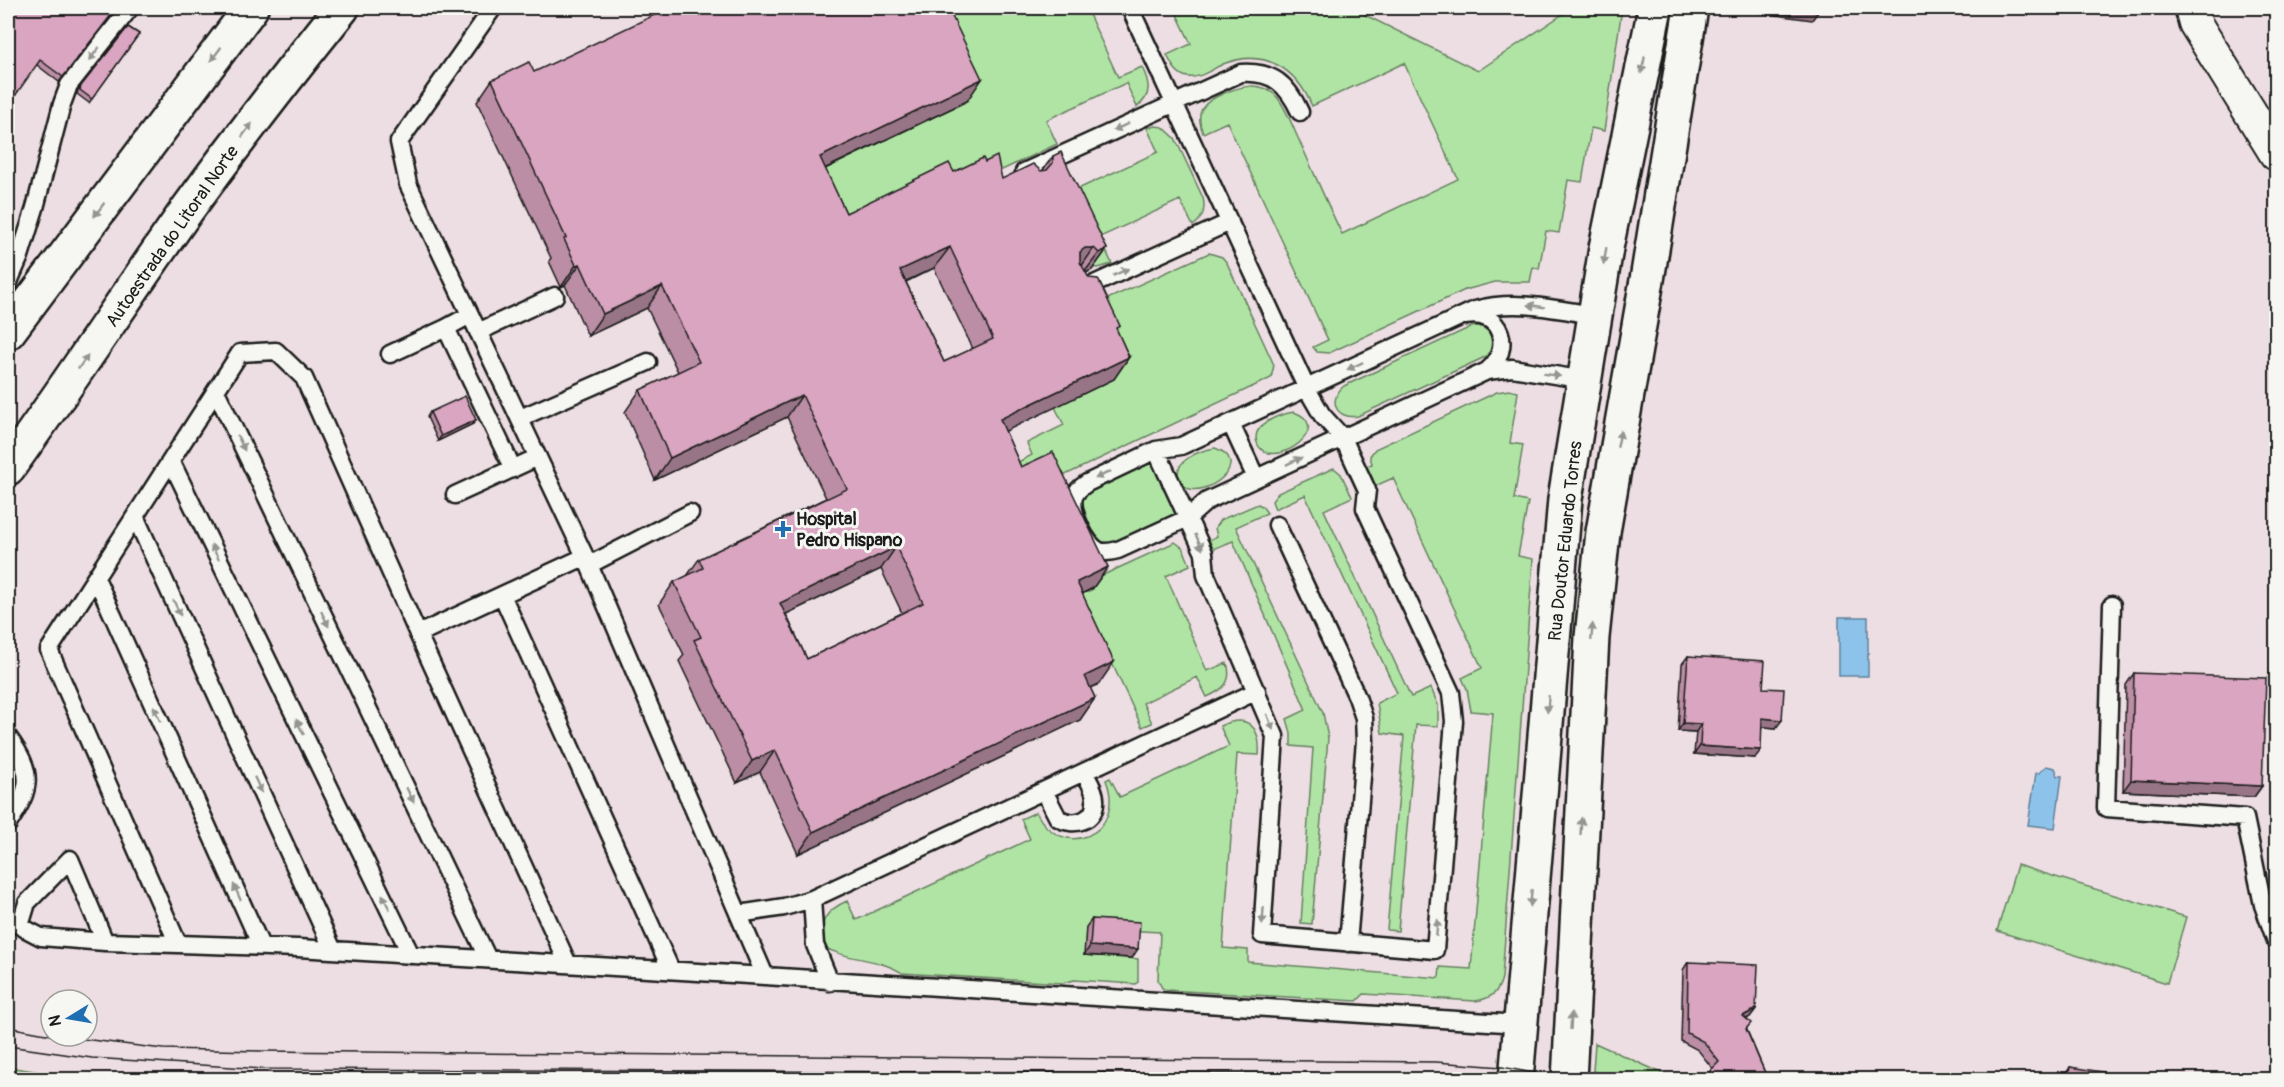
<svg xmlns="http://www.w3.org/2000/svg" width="2284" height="1087" viewBox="0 0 2284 1087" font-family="Pangolin,sans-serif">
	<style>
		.green { fill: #b0e4a5; stroke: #668060; stroke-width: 1.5 }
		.water { fill: #8dc3eb; stroke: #608098; stroke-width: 1.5 }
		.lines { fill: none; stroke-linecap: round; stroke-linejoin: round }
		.service-casing { stroke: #1c1c1c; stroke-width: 21 }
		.minor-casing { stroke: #1c1c1c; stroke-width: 36 }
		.secondary-casing { stroke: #1c1c1c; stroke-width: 38 }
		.motorway-casing { stroke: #1c1c1c; stroke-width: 38 }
		.service { stroke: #f6f6f2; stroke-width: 16 }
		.minor { stroke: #f6f6f2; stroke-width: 32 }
		.secondary { stroke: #f6f6f2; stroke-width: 33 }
		.motorway { stroke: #f6f6f2; stroke-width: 33 }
		.tram { stroke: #1c1c1c; stroke-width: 1.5 }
		.wall { fill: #bb8ea5; stroke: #1c1c1c; stroke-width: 1.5; fill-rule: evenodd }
		.shaded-wall { fill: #987486; stroke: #1c1c1c; stroke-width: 1.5 }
		.building { fill: #d9a5c0; stroke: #1c1c1c; stroke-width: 1.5; fill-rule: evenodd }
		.oneway { fill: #949492 }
		.poi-dot { fill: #1f6fb2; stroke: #f6f6f2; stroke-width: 2 }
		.labels { text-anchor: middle; stroke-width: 6; stroke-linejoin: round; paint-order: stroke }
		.street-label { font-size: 18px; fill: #1c1c1c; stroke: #f6f6f2 }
		.poi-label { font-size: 18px; font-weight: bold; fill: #1c1c1c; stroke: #f6f6f2; text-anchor: start }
	</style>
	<rect width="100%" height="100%" fill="#eddee3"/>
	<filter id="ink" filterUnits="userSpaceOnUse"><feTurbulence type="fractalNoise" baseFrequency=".0167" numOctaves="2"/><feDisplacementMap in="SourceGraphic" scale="12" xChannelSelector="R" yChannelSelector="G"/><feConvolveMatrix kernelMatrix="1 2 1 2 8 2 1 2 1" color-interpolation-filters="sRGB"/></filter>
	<g filter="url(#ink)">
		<path class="green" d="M923 8H1086L1118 77 1142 67C1149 82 1153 95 1137 107L1126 83 1046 120 1057 144 983 179 831 234 805 178 967 101Z
			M1174 8H1351L1478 71 1572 8H1622L1604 131 1591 128 1582 182 1568 180 1559 233 1546 231 1539 269 1533 267 1530 282H1495L1465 290 1329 353 1317 352 1313 347 1328 340 1227 122 1203 133C1200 125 1198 118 1201 111 1205 102 1214 98 1222 94 1241 86 1261 80 1277 97 1286 108 1292 125 1298 138 1313 170 1326 202 1342 234L1458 179 1404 63 1312 106C1296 68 1264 48 1223 64 1212 69 1197 81 1184 76 1175 72 1171 63 1167 55L1191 44Z
			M1155 126 1163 127 1175 138 1203 198C1206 210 1203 219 1193 226L1180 200 1100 237 1112 264 1098 268 1090 267 1078 189 1158 152 1147 128Z
			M1209 253 1222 257 1227 263 1274 365 1271 378 1044 485 1023 480 1015 464 1032 455 1027 443 1064 425 1055 407 1114 379 1106 361 1072 315Z
			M1479 326C1495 332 1499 346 1485 357L1358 416C1336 420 1327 400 1344 386L1471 327Z
			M1509 390 1518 392 1510 443 1523 445 1514 499 1528 502 1518 556 1533 559 1502 978C1498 993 1491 999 1475 1001L1364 994 1357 1001 1166 990 1162 988 1158 980 1160 932 1086 928 1085 955 1138 959V982L1135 984 1074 980 1063 983 902 973C878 957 847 961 822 946 820 922 824 911 847 901L856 920 1030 839 1021 819 1036 812C1062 863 1127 834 1106 780L1110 778 1120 797 1229 746 1220 726C1248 713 1261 727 1259 755L1237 754 1223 948 1248 950V962L1439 978 1440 967 1471 969 1493 713 1471 711 1467 689 1462 678 1482 668 1393 478 1373 487 1364 467 1372 464 1370 456 1375 449 1497 392Z
			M1294 412C1330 425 1290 458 1269 453 1265 452 1260 449 1258 445 1248 425 1280 414 1294 412Z
			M1215 448C1252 461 1212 494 1190 489 1186 488 1182 485 1180 481 1170 461 1201 450 1215 448Z
			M1152 460 1177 515 1115 544C1110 545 1106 546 1101 543 1091 537 1079 512 1081 500 1082 495 1086 493 1090 489Z
			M1334 468 1341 474 1352 497 1324 510 1411 697 1431 688 1438 705V726L1416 725 1398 931 1387 930 1404 736 1382 733 1377 703 1397 693 1305 495 1275 509 1272 501 1278 493Z
			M1258 504 1262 506 1267 513 1236 527 1323 713 1328 738 1312 924 1301 923 1313 748 1291 746V733L1287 719 1306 710 1233 541 1213 549 1209 540 1217 536 1215 528 1220 520Z
			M1175 542 1183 548 1190 565 1166 576 1207 671 1227 663C1233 682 1223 690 1207 697L1197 677 1143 703 1152 723 1142 727 1080 595 1093 589 1090 581Z
			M2017 865 2186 917 2167 983 1997 931Z
			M1595 1043 1675 1079H1610L1593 1071Z
			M8 1067 86 1079H8Z"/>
		<path class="water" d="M1839 617H1868V676H1839Z
			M2046 766 2055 768 2058 776H2062L2055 828 2028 825 2036 773H2039Z"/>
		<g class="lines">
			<g class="service-casing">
				<path id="service" d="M493 8 399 142 408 184 589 565 765 976 1520 1024
					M1130 8 1307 389 1322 415 1343 438 1367 490 1365 508 1451 693 1454 721 1435 950 1262 935 1275 736 1206 575 1204 553 1156 450
					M1028 181 1024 172 1241 73C1273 71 1287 84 1300 112
					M8 284 20 256 35 208 62 104 69 85 130 8
					M1079 291 1230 222
					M470 315 446 328 513 469
					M1466 316C1501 309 1514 349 1487 371
					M478 332 555 296
					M390 354 446 328
					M1585 380 1512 368 1487 371 1207 501 1188 518 1118 550C1111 552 1105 553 1099 551 1086 545 1070 511 1074 497 1076 491 1081 487 1087 483L1156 450 1181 446 1475 310C1515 299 1554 309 1594 315
					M216 391 488 959
					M520 418 648 362
					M1231 424 1256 478
					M171 461 411 955
					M455 495 538 457
					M135 516 333 950
					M1277 525 1357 697 1364 718 1365 741 1348 943
					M584 557 418 634 304 378 276 351 240 353 49 650 178 944 298 948 765 976
					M589 565 690 513
					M96 578 261 946
					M502 595 671 970
					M2112 605 2106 808 2245 818 2263 905 2276 941
					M418 634 568 964
					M8 737C34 773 32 788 8 824
					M1044 791 1058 818C1073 827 1097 822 1095 799 1095 790 1088 780 1084 772
					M812 899 815 945 830 982
					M739 914 784 907 812 899 1257 691
					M105 942 70 859 27 903 20 926 41 937 105 942 178 944"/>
			</g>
			<g class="minor-casing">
				<path id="minor" d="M2191 8 2195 23 2203 36 2276 154"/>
			</g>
			<g class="secondary-casing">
				<path id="secondary" d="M1516 1080 1565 499 1606 248 1655 8
					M1569 1080 1592 637 1603 532 1647 280 1691 8"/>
			</g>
			<g class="motorway-casing">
				<path id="motorway" d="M8 332 251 8
					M8 468C69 384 126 296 187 210 237 141 289 74 342 8"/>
			</g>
			<use href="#service" class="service"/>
			<use href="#minor" class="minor"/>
			<use href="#secondary" class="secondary"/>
			<use href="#motorway" class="motorway"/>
			<path class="tram" d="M8 1027 51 1035
				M59 1036 163 1049 261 1051 1436 1062 1502 1067 1569 1080
				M8 1046 92 1058 263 1069 1420 1074 1476 1080"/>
		</g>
		<path class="wall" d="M8 8 112 14 59 82 37 65Z
			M128 27 139 34 89 103 77 94 78 90Z
			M534 72 967 101 825 169 846 213 954 172 985 162 1002 179 1042 171 1053 156 1107 249 1092 270 1086 273 1117 331 1129 357 1114 379 1005 431 1021 467 1108 567 1093 588 1082 594 1099 684 1090 688 1095 698 1080 720 798 854 760 772 737 783 679 661 684 655 659 604 674 582 687 576 699 559 826 498 787 417 655 480 625 412 640 390 678 372 647 308 588 336 565 285 561 287 549 261 551 258 477 102 492 80ZM934 268 973 349 944 362 906 282ZM881 569 902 613 807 659 786 614Z
			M430 412 476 420 473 424 438 441 427 417Z
			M1688 656 1763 688 1776 728 1762 727 1755 758 1694 754 1696 732 1678 731 1682 664Z
			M2134 673 2262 786 2254 797 2123 791 2126 685Z
			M1092 919 1132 958 1084 955 1086 927Z
			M1688 962 1756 1009 1750 1017 1746 1019 1747 1030 1768 1080H1704L1713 1069 1698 1050 1681 1041 1683 970Z
			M2070 1067 2122 1080H2062Z"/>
		<path class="shaded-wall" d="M1749 8H1786L1818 12 1812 20 1746 11Z
			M982 79 967 101 805 178 820 157Z
			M950 247 934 268 885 291 900 270Z
			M1085 248H1094L1079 270 1080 252Z
			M1107 249 1092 270 1083 274 1099 253Z
			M580 264 565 285 561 287 576 265Z
			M662 286 647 308 588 336 603 314Z
			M1129 357 1114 379 985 441 1000 419Z
			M802 395 787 417 655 480 670 458Z
			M476 420 473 424 438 441 441 436Z
			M896 547 881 569 765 624 780 603Z
			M1108 567 1093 588 1062 604 1077 582Z
			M1114 662 1099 684 1069 698 1085 676Z
			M1095 698 1080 720 798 854 813 832Z
			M1762 718 1782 720 1776 728 1756 726Z
			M1683 723 1701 724 1696 732 1678 731Z
			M1700 746 1761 750 1755 758 1694 754Z
			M775 750 760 772 737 783 752 761Z
			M2131 780 2262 786 2254 797 2123 791Z
			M1090 946 1138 949 1132 958 1084 955Z
			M1756 1009 1750 1017 1738 1024 1743 1016Z"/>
		<path class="building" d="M8 8H103L112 14 63 77 40 60 8 106Z
			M669 8H948L982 79 820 157 846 213 949 163 954 172 983 158 985 162 997 156 1002 179 1033 164 1041 171 1047 170 1053 163V156L1061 152 1107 249 1099 253 1094 248H1085L1080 252V262L1089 278 1098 279 1120 326 1116 328 1129 357 1000 419 1021 467 1053 452 1108 567 1077 582 1114 662 1085 676 1095 698 813 832 775 750 752 761 694 640 701 637 674 582 703 568 699 559 847 489 802 395 670 458 640 390 699 362 662 286 603 314 580 264 576 265 564 239 566 238 492 80 529 62 534 72ZM950 247 993 339 944 362 900 270ZM896 547 923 603 807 659 780 603Z
			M1786 8H1818V12Z
			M128 27 139 34 92 99 80 90 81 86Z
			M465 396 476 420 441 436 430 412Z
			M1688 656 1765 661 1763 688 1784 689 1782 720 1762 718 1761 750 1700 746 1701 724 1683 723Z
			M2134 673 2266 678 2262 786 2131 780Z
			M1092 919 1140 922 1138 949 1090 946Z
			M1688 962 1758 965 1756 1009 1743 1016 1751 1023 1746 1029 1768 1080H1719L1707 1074 1719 1062 1704 1042 1687 1033Z
			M2070 1067 2123 1075 2122 1080H2068Z"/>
		<defs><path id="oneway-solid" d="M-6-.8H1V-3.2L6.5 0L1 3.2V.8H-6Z" transform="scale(1.5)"/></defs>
		<g class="oneway">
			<use href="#oneway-solid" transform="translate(94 54) rotate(128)"/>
			<use href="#oneway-solid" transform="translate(216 54) rotate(127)"/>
			<use href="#oneway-solid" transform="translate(1643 65) rotate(102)"/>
			<use href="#oneway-solid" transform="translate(1121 127) rotate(155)"/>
			<use href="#oneway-solid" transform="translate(247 130) rotate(-54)"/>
			<use href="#oneway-solid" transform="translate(99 210) rotate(127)"/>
			<use href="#oneway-solid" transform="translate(1605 256) rotate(99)"/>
			<use href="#oneway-solid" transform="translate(1121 272) rotate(-25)"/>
			<use href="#oneway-solid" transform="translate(1536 306) rotate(-171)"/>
			<use href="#oneway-solid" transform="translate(83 362) rotate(-56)"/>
			<use href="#oneway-solid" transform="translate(1355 366) rotate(155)"/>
			<use href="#oneway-solid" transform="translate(1552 375) rotate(9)"/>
			<use href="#oneway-solid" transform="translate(1619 439) rotate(-79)"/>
			<use href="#oneway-solid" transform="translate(241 443) rotate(64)"/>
			<use href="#oneway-solid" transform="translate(1294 461) rotate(-25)"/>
			<use href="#oneway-solid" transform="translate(1103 475) rotate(155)"/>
			<use href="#oneway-solid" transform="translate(1199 542) rotate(65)"/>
			<use href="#oneway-solid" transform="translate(215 552) rotate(-116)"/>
			<use href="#oneway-solid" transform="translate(177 608) rotate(65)"/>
			<use href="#oneway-solid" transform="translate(325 619) rotate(64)"/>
			<use href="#oneway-solid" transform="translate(1592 632) rotate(-85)"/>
			<use href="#oneway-solid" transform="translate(1548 704) rotate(95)"/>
			<use href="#oneway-solid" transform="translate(157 714) rotate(-114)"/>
			<use href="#oneway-solid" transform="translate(1270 722) rotate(69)"/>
			<use href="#oneway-solid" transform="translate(300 727) rotate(-116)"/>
			<use href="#oneway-solid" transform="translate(258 785) rotate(65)"/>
			<use href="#oneway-solid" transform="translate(410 795) rotate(64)"/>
			<use href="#oneway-solid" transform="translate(1581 826) rotate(-87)"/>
			<use href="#oneway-solid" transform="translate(237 892) rotate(-114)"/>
			<use href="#oneway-solid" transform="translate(1531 898) rotate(95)"/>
			<use href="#oneway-solid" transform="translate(386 902) rotate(-116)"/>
			<use href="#oneway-solid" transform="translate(1263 916) rotate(94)"/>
			<use href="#oneway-solid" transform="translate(1437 928) rotate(-85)"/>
			<use href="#oneway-solid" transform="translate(1571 1021) rotate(-87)"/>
		</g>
	</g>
	<path class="poi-dot" d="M780 520h6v6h6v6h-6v6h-6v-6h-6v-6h6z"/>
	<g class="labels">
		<g class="street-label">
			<text transform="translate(172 236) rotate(-55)" y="6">Autoestrada do Litoral Norte</text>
			<text transform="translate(1565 541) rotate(-84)" y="6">Rua Doutor Eduardo Torres</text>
		</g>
		<g class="poi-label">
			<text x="796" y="525">Hospital<tspan x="796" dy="21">Pedro Hispano</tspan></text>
		</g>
	</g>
	<rect width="2284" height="1087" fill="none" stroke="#f6f6f2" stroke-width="30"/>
	<rect x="15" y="15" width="2254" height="1057" fill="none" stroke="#1c1c1c" stroke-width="2" filter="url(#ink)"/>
	<g transform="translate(69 1018) rotate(259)"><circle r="28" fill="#f6f6f2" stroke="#9f9f9c" stroke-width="1.5"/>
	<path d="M0-4.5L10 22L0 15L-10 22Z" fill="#1f6fb2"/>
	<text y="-9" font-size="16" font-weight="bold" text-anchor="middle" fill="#1c1c1c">N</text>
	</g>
</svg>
